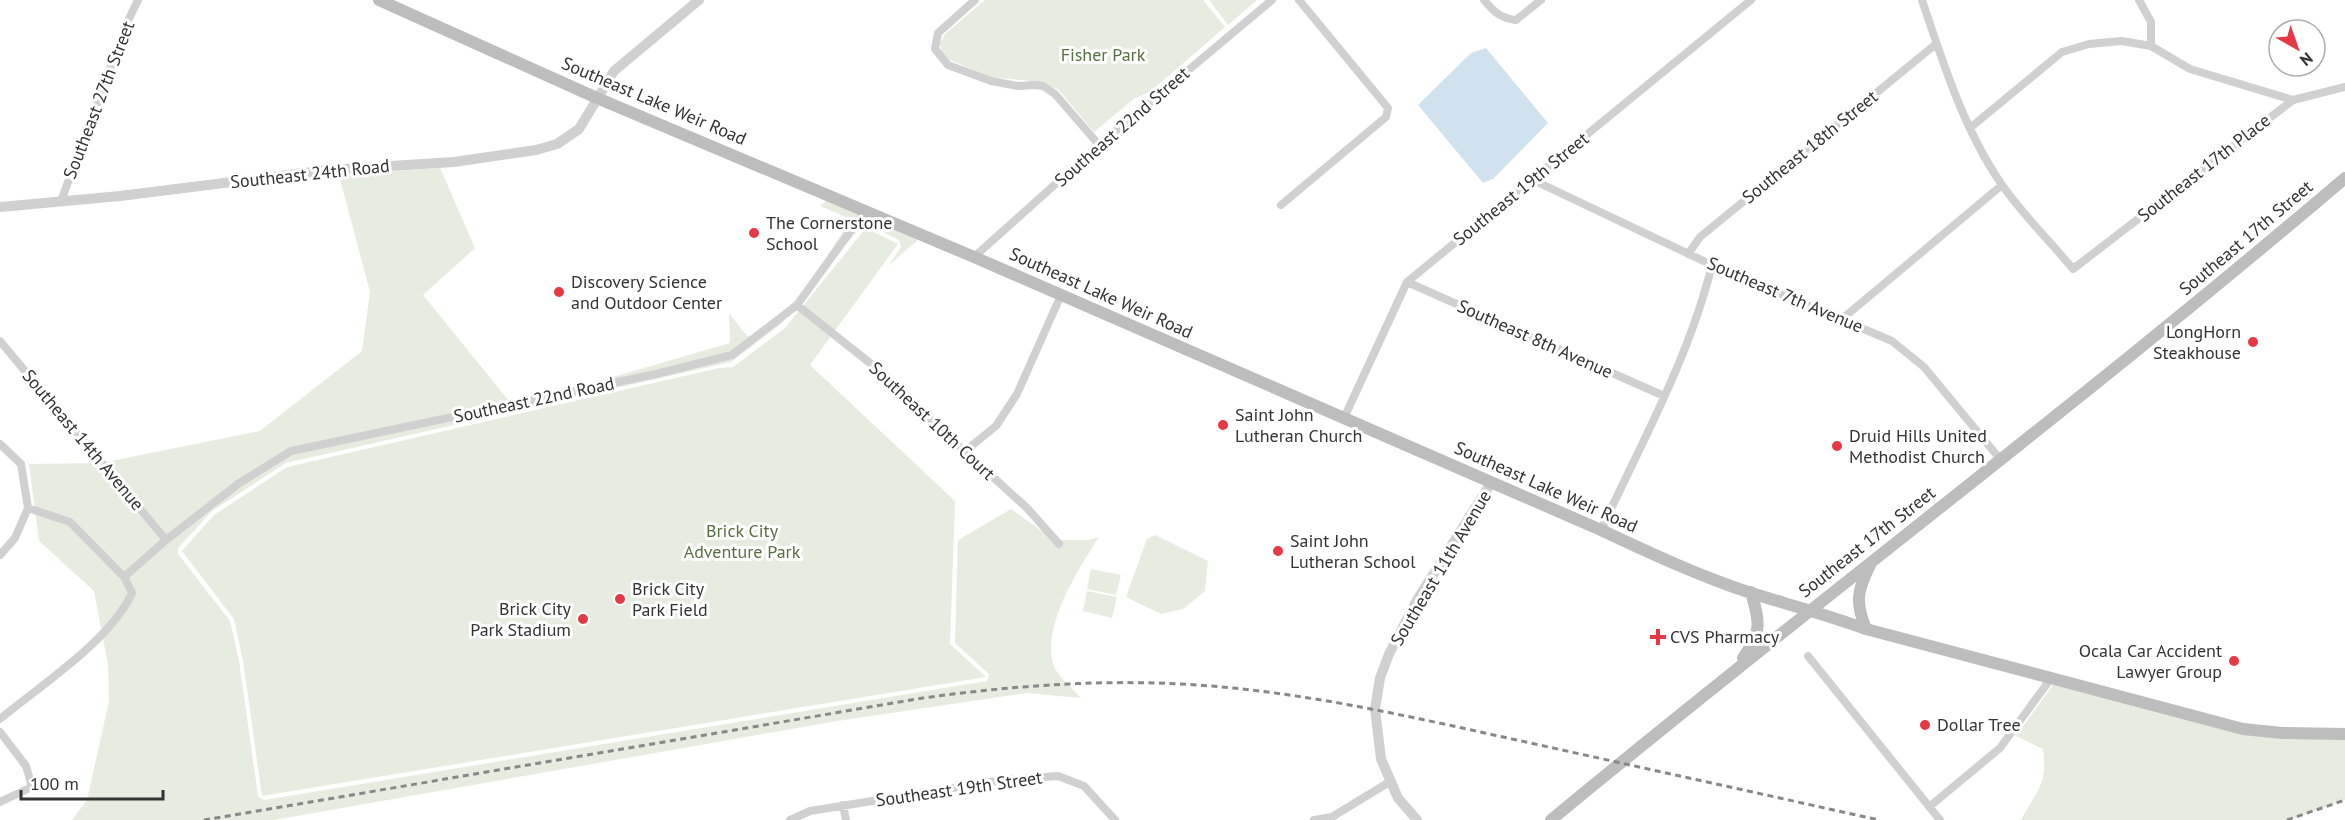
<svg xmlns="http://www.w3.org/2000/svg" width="2345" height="820" viewBox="0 0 2345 820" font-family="'PT Sans',sans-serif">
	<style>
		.green { fill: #e6ecdf }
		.water { fill: #cfe2ee }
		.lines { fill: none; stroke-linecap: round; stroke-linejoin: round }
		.minor { stroke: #d0d0d0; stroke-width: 8 }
		.tertiary { stroke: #d0d0d0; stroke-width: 10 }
		.secondary { stroke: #bdbdbd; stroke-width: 12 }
		.rail { stroke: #888; stroke-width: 3; stroke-dasharray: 6 4.5; stroke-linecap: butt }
		.poi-dot { fill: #e63946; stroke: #fff; stroke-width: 2 }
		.labels { text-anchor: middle; stroke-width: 6; stroke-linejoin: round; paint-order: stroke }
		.park-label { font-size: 18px; fill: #56703f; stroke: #fff }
		.street-label { font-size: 18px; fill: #333; stroke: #fff }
		.poi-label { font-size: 18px; fill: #333; stroke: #fff; text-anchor: start }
	</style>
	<rect width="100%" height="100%" fill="#fff"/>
	<path class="green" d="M985 0H1203L1225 27 1150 92 1135 98 1094 132 1058 89 1031 81 990 77 948 59 942 52 940 43 945 34Z
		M1209 0H1257L1228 25Z
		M440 168 475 248 423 295 513 406 730 343 729 313 747 336 753 337 785 313 808 285 848 224 846 217 820 206 827 200 919 239 888 266 901 247 899 240 867 224 862 225 781 324 731 362 286 463 212 511 178 548V554L230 621 239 661 258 796 264 800 987 681 989 674 955 643 958 540 1011 509 1054 540H1088L1099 537C1079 568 1040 628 1054 666 1057 675 1074 690 1081 698L1027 693 837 721 274 820H72L87 800 109 701 108 665 94 591 39 541 29 464 101 463 260 431 362 351 370 292 339 175Z
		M866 228 898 244 810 365 955 501 950 644 986 677 262 796 243 661 234 619 182 551 214 515 287 467 719 368 733 367 785 328Z
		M1155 535 1208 561 1205 591 1183 609 1161 614 1126 597 1147 539Z
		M1091 569 1121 575 1116 595 1087 589Z
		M1087 591 1117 597 1112 618 1083 611Z
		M2053 685 2115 700 2243 734 2345 739V800L2290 820H2021C2036 791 2048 786 2043 749L2016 736Z"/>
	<path class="water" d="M1486 48 1548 123 1493 179 1483 183 1418 105 1471 53Z"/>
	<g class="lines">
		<path class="minor" d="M975 0 938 33 935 49 948 65 991 81 1018 86 1035 85 1043 86 1055 94 1099 145
			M1484 0C1494 12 1500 18 1516 20L1541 0
			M1922 0C1943 63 1964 130 2002 185 2023 215 2050 241 2073 269L2293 100 2345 87
			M2139 0 2151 22V46L2190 69 2293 100
			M1970 128 2062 52 2089 44 2122 41 2151 46
			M1533 180 1712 265 1892 341 1924 367 2000 459
			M61 201 127 23 138 0
			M1281 205 1386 117 1388 108 1299 0
			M1688 254 1700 237 1936 44
			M974 257 1099 145 1272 0
			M1407 282 1664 396
			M797 305 890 379 923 413 1028 509 1059 544
			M1842 319 2002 185
			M0 341 166 540
			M1344 418 1407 282 1751 0
			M0 444 21 464 28 508 15 538 0 555
			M965 451 996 426 1017 394 1061 295
			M28 508 70 522 124 577 166 540 238 484 291 451 656 374 732 355 797 305 865 211
			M1601 530C1641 444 1689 358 1712 265
			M1808 656 1940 820
			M0 719C41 685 110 641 132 593L124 577
			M0 732 26 766 32 787 0 802
			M843 805 846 820
			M1929 807 2000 748 2052 677
			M790 820 810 811 1003 780 1058 776 1084 786 1115 820
			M1314 820 1332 817 1391 781"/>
		<path class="tertiary" d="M0 207 120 196 328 170 454 162 536 150 557 144 579 129 614 71 699 0
			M1417 820 1398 798 1381 759 1375 709 1380 678 1389 654 1417 600 1491 483"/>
		<path class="secondary" d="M379 0 597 98 974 257 1601 530C1650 553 1699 576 1751 593 1790 605 1828 615 1866 629L2243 729 2282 733 2345 734
			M1866 629C1855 602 1857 591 1870 565
			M1743 658C1762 631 1760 623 1751 592
			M1551 820C1813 603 2086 399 2345 178"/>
		<path class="rail" d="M204 820 923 698C1018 685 1114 678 1210 686 1312 694 1412 717 1512 739 1635 766 1757 793 1879 820
			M2287 820 2345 800"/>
	</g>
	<g class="poi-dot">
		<circle cx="754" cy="233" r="6"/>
		<circle cx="559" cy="292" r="6"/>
		<circle cx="2253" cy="342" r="6"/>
		<circle cx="1223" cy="425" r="6"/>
		<circle cx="1837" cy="446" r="6"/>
		<circle cx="1278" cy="551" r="6"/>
		<circle cx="620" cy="599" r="6"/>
		<circle cx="583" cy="619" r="6"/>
		<path d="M1655 628h6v6h6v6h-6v6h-6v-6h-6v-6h6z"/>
		<circle cx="2234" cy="661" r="6"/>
		<circle cx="1925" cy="725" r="6"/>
	</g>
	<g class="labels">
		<g class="park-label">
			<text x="1103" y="61">Fisher Park</text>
			<text x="742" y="537">Brick City<tspan x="742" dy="21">Adventure Park</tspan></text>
		</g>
		<g class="street-label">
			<text transform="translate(99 100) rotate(-69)" y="6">Southeast 27th Street</text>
			<text transform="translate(654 101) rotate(23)" y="6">Southeast Lake Weir Road</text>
			<text transform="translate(1122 127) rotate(-41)" y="6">Southeast 22nd Street</text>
			<text transform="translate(1810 147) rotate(-39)" y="6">Southeast 18th Street</text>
			<text transform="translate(2204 168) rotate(-38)" y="6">Southeast 17th Place</text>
			<text transform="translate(310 174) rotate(-6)" y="6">Southeast 24th Road</text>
			<text transform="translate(1521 189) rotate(-39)" y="6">Southeast 19th Street</text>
			<text transform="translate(2246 238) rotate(-40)" y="6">Southeast 17th Street</text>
			<text transform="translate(1101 293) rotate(24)" y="6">Southeast Lake Weir Road</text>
			<text transform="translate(1785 295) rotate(23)" y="6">Southeast 7th Avenue</text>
			<text transform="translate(1535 339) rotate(24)" y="6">Southeast 8th Avenue</text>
			<text transform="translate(534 400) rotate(-12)" y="6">Southeast 22nd Road</text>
			<text transform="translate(932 421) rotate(43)" y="6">Southeast 10th Court</text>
			<text transform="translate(83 440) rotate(50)" y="6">Southeast 14th Avenue</text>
			<text transform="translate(1546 487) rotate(24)" y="6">Southeast Lake Weir Road</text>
			<text transform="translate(1867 542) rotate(-38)" y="6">Southeast 17th Street</text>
			<text transform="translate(1441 568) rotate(-59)" y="6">Southeast 11th Avenue</text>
			<text transform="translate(959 789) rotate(-8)" y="6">Southeast 19th Street</text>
		</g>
		<g class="poi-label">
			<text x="766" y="229">The Cornerstone<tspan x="766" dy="21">School</tspan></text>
			<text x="571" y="288">Discovery Science<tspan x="571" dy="21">and Outdoor Center</tspan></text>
			<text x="2241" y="338" text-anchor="end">LongHorn<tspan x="2241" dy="21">Steakhouse</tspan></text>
			<text x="1235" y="421">Saint John<tspan x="1235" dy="21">Lutheran Church</tspan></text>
			<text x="1849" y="442">Druid Hills United<tspan x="1849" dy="21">Methodist Church</tspan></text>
			<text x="1290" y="547">Saint John<tspan x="1290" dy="21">Lutheran School</tspan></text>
			<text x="632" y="595">Brick City<tspan x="632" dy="21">Park Field</tspan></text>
			<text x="571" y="615" text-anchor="end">Brick City<tspan x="571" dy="21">Park Stadium</tspan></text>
			<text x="1670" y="643">CVS Pharmacy</text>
			<text x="2222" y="657" text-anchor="end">Ocala Car Accident<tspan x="2222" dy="21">Lawyer Group</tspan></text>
			<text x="1937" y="731">Dollar Tree</text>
		</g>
	</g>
	<g transform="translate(2297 48) rotate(140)"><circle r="28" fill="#ffffff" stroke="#adadad" stroke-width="1.5"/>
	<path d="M0-4.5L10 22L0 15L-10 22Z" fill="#e63946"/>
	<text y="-9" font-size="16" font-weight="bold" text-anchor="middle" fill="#333333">N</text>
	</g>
	<path d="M21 790v9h142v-9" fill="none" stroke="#333333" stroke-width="3"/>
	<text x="30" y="790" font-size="18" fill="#333333" stroke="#ffffff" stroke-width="4.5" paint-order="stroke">100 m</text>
</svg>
